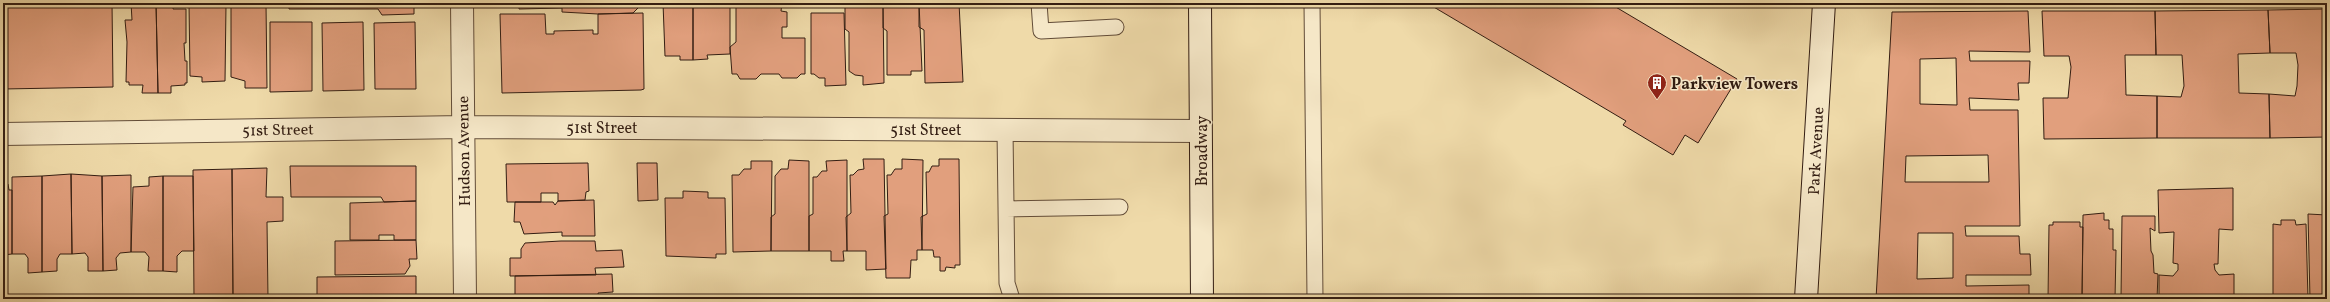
<svg xmlns="http://www.w3.org/2000/svg" width="2330" height="302" viewBox="0 0 2330 302" font-family="Vollkorn,serif">
	<style>
		.building { fill: #e19f7d; stroke: #331d12; fill-rule: evenodd }
		.lines { fill: none; stroke-linecap: round; stroke-linejoin: round }
		.lane-casing { stroke: #624c38; stroke-width: 17 }
		.street-casing { stroke: #624c38; stroke-width: 24 }
		.secondary-casing { stroke: #331d12; stroke-width: 24 }
		.lane { stroke: #f5e7c7; stroke-width: 15 }
		.street { stroke: #f5e7c7; stroke-width: 22 }
		.secondary { stroke: #f5e7c7; stroke-width: 22 }
		.labels { text-anchor: middle; stroke-width: 3; stroke-linejoin: round; paint-order: stroke }
		.poi-label { font-size: 16px; font-weight: bold; fill: #331d12; stroke: #f5e7c7; text-anchor: start }
		.street-label { font-size: 16px; fill: #331d12; stroke: #f5e7c7 }
	</style>
	<rect width="100%" height="100%" fill="#efdaa9"/>
	<filter id="stains"><feTurbulence type="fractalNoise" baseFrequency=".005" numOctaves="4"/><feColorMatrix values="0 0 0 0 .2 0 0 0 0 .09 0 0 0 0 .02 0 0 0 .5 -.17"/></filter>
	<radialGradient id="worn" r=".72"><stop offset=".6" stop-color="#630" stop-opacity="0"/><stop offset="1" stop-color="#630" stop-opacity=".3"/></radialGradient>
	<path class="building" d="M3 3H112L113 87 3 89Z
		M131 3H156L158 93H142L143 85H129V82H126L127 42 125 20H132Z
		M156 3H174L173 9H186V43H184L185 61H187V83H185V85L171 86V93H158Z
		M189 3 226 5 225 81 202 82V77L190 76Z
		M289 3H414V14L382 15 378 9H289Z
		M519 3H639V7L633 13 598 14 562 12V8L519 9Z
		M663 3H693V60H680V56H665Z
		M693 3H730V54L707 55 708 59 693 60Z
		M736 3H782L781 11 787 12V27H782V38H805V74H801L797 78H782L779 74H761L756 79H740L737 74H732L730 47 736 42Z
		M845 3H883L884 83 863 85V76L855 75 849 71V32L845 29Z
		M883 3H919L922 71H911V75H887V31L883 28Z
		M919 3H959L963 82 925 83 924 30 919 27Z
		M1427 3H1609L1737 79 1698 143 1685 135 1673 155 1623 125 1626 121Z
		M266 4 267 88H245V81L231 77V5Z
		M2327 9V137L2270 138 2269 94 2295 96 2297 86 2298 65 2296 53H2270L2268 10Z
		M2268 10 2270 53 2238 54 2239 93 2269 94 2270 138H2157V96L2181 97 2184 86 2182 55H2156L2155 11Z
		M2028 11 2030 52 1969 51 1970 61H2030L2029 83H2018L2019 100 1969 98 1970 110H2018L2020 226H1965L1966 236H2019L2020 254H2030L2031 275H1966V286L2029 285V299H1876L1892 12ZM1956 58 1957 105 1920 104V59ZM1988 155 1989 182H1905L1906 156ZM1918 233H1953V278L1917 279Z
		M2042 11H2155L2156 55H2125L2126 95 2157 96V138L2044 139 2043 98H2068L2071 67 2069 56H2044Z
		M643 13 644 89 641 90 502 93 500 14H545L546 34H554V31L593 30V34H598V14Z
		M811 13H844L846 85 825 86V78H819L814 74H811Z
		M270 22H312V91L270 92Z
		M363 22 364 90 323 91 322 23Z
		M415 22 416 89H375L374 23Z
		M863 159H884L886 269 866 270V251H847L846 217 851 213 850 175H853L858 170 864 169Z
		M902 159 923 160 922 250H917V260H911L910 278H886L884 216 888 214 887 175H891L895 169H902Z
		M939 159H959L960 265H955V268L946 267 945 271H940V257H934L933 250H922L921 217 927 214 926 172H929L932 166H939Z
		M789 160 809 161V251H771V217L775 214V176L781 169H788Z
		M847 160V251H843L844 261H831V251H809V216L813 214V177H817L822 171H827L826 161Z
		M751 161H772L771 251 733 252 732 175H739L744 169H751Z
		M588 163 589 191 586 192 585 200 558 201V193H541V202H507L506 164Z
		M637 163H657L658 200 638 201Z
		M290 166H416V201L384 202 381 197H291Z
		M267 168 266 197H283V221L267 222 268 299H233L232 169Z
		M232 169 233 299H194L193 170Z
		M71 174 72 254H60L57 259V271L42 272V176Z
		M71 174 102 176 103 271H88V257L85 253 72 254Z
		M131 175V252L120 253 116 258 117 270 103 271 102 176Z
		M42 176V272L28 273V258L25 254H12V177Z
		M163 176V271H148L149 257 145 252H131L133 187 149 186V177Z
		M163 176H193L194 251H182L177 256V272L163 271Z
		M3 184H8L9 190H12V254L3 255Z
		M2233 188V230L2219 229 2218 264H2214L2215 270 2219 275 2234 274V299H2159V275L2173 276 2178 270V264L2173 263 2174 232 2159 233 2158 190Z
		M683 191 708 192V198H725L726 254H716V258L666 256 665 198H683Z
		M594 200 595 236H562V232L524 234 520 222H514L515 202H553L555 205 558 201Z
		M416 201V240H394V235H379V240H350V203Z
		M2104 213V220H2109V229H2113V250H2116L2115 299H2082L2083 215Z
		M2308 214 2327 215V299H2310Z
		M2122 216H2155V231L2150 228 2151 251 2153 255 2154 273 2158 274 2157 299H2121Z
		M2281 220H2295L2296 225 2306 224 2308 299H2273V224L2281 225Z
		M2053 222H2080V227H2083L2082 299H2048L2049 225H2053Z
		M416 240 417 259H409L410 266 405 274 335 275V241Z
		M561 241H595L596 251 622 250 624 267 595 268 596 275 510 276V258H521V249L525 243Z
		M612 274 613 292 598 293 599 299H521V297L515 296V276Z
		M416 276V296H410V299H334V295H317V277Z"/>
	<g class="lines">
		<g class="lane-casing">
			<path id="lane" d="M1039 3 1041 31 1116 27
				M1312 3 1315 299
				M1005 130 1007 283 1012 299
				M1006 209 1120 207"/>
		</g>
		<g class="street-casing">
			<path id="street" d="M462 3 465 299
				M3 134 463 127 1200 131"/>
		</g>
		<g class="secondary-casing">
			<path id="secondary" d="M1200 3 1202 299
				M1806 299 1824 3"/>
		</g>
		<use href="#lane" class="lane"/>
		<use href="#street" class="street"/>
		<use href="#secondary" class="secondary"/>
	</g>
	<defs>
		<g id="building-pin" transform="scale(1)"><path d="M0 17L-7.5 6A9.5 9.5 0 1 1 7.5 6Z" fill="#8f2418" stroke="#f5e7c7"/><path d="M-4-6H4V6H1V3H-1V6H-4ZM-2.5-4.3h1.7v1.8h-1.7ZM.8-4.3h1.7v1.8H.8ZM-2.5-1h1.7V.8h-1.7ZM.8-1h1.7V.8H.8Z" fill="#fff"/></g>
	</defs>
	<g fill-rule="evenodd">
		<use href="#building-pin" x="1657" y="83"/>
	</g>
	<g class="labels">
		<g class="poi-label">
			<text x="1671" y="89">Parkview Towers</text>
		</g>
		<g class="street-label">
			<text x="602" y="133">51st Street</text>
			<text transform="translate(278 129) rotate(-1)" y="6">51st Street</text>
			<text x="926" y="135">51st Street</text>
			<text transform="translate(463 151) rotate(-91)" y="6">Hudson Avenue</text>
			<text transform="translate(1201 151) rotate(-90)" y="6">Broadway</text>
			<text transform="translate(1815 151) rotate(-87)" y="6">Park Avenue</text>
		</g>
	</g>
	<rect width="2330" height="302" fill="none" stroke="#efdaa9" stroke-width="16"/>
	<rect x="4" y="4" width="2322" height="294" fill="none" stroke="#331d12" stroke-width="2"/>
	<rect x="8" y="8" width="2314" height="286" fill="none" stroke="#331d12"/>
	<rect width="100%" height="100%" filter="url(#stains)"/>
	<rect width="100%" height="100%" fill="url(#worn)"/>
</svg>
